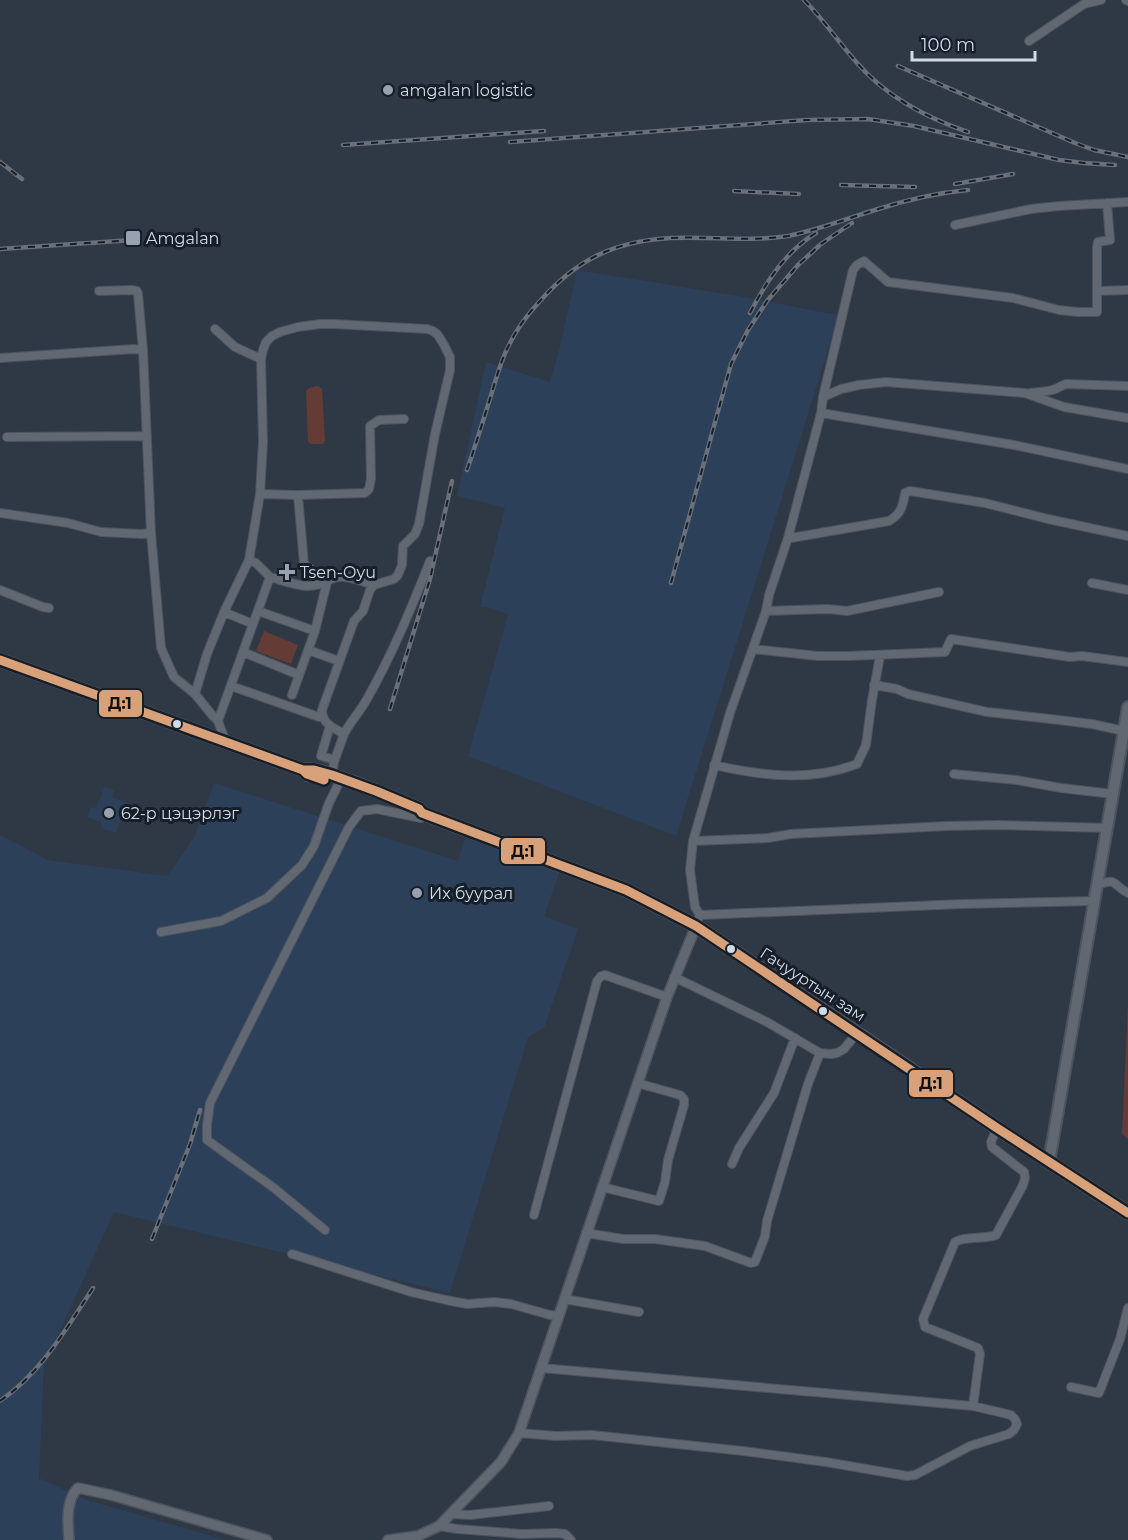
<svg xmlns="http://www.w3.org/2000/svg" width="1128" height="1540" viewBox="0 0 1128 1540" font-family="Montserrat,sans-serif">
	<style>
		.built { fill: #2d405a }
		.green { fill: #653c35 }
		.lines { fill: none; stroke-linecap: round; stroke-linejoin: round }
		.minor-casing { stroke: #4d545f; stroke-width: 10 }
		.tertiary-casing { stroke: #4d545f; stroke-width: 12 }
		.secondary-casing { stroke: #4d545f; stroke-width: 14 }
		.trunk-casing { stroke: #4d545f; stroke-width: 15 }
		.minor { stroke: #626871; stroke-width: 8 }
		.tertiary { stroke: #626871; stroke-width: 9 }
		.secondary { stroke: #626871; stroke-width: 10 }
		.trunk { stroke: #746c71; stroke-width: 12 }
		.rail-casing { stroke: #6a707a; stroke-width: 4.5 }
		.rail { stroke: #161e28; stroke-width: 2; stroke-dasharray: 7; stroke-linecap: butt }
		.bus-1-casing { stroke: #161e28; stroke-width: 14 }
		.bus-1 { stroke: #d9a179; stroke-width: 9 }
		.poi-dot { fill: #98a1af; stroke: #161e28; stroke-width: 2 }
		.bus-dot { fill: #d0dae8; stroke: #161e28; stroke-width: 2 }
		.labels { text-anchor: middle; stroke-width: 6; stroke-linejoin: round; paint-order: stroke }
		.poi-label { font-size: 16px; fill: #d0dae8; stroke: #161e28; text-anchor: start }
		.street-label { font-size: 16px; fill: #d0dae8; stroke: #161e28 }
		.line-badge { stroke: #161e28; stroke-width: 2 }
		.pale-badge-label { font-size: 16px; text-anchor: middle; font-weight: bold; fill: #111 }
	</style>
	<rect width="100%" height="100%" fill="#2f3845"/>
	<path class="built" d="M577 270 757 299 820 312 839 315 676 836 468 756 508 614 486 607 480 608 505 508 457 496 486 362 550 382 560 347Z
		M214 783 458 861 465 838 560 871 544 916 578 929 544 1028 528 1037 450 1293 114 1212 44 1366 39 1478 87 1500 226 1540H0V835L48 860 167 876 195 836Z
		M105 786 114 790 112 797 132 805 127 819H121L116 833 101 828V822L87 817 91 807 96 808Z"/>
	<path class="green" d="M318 386 322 389 325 441 323 444H311L308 442 306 391 309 388Z
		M264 631 298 645 291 664 256 651Z
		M1128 1004V1139L1122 1134Z"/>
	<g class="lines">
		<g class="minor-casing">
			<path id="minor" d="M1126 0 1128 1
				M1029 41 1084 4 1101 0
				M955 225 1031 209 1059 206 1128 202
				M99 291 132 290 137 291 138 294 143 350 151 533 161 648 174 677 195 694 212 715 218 721 226 743
				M1098 291 1128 290
				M215 329 235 347 261 359
				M0 358 134 349 143 350
				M1030 393C1037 392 1045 392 1052 390 1057 389 1060 386 1066 384L1128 386
				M823 397 841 389 859 385 886 382 1025 393 1064 407 1128 418
				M821 413 1014 445 1128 469
				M7 437 147 436
				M260 494 298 495 304 564 327 582 315 631 292 695
				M298 495 365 493 369 489 371 479 370 426 379 420 404 419
				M0 513 68 523 101 532 141 534 151 533
				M788 538H791L889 521C901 514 903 506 905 493L910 491 985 503 1048 519 1128 536
				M249 560 224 612 253 624
				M270 577C281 580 297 586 308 586 316 586 324 583 331 579 344 573 361 581 374 585
				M1092 583 1128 590
				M0 590 43 607 49 608
				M258 611 315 631
				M766 611 828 609 847 611 939 592
				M753 649 818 656H848L945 652 951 639 1070 657 1082 656 1128 662
				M308 650 339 661
				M243 652 299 675
				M874 685 897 689 908 694 987 712 1042 718 1092 724 1124 731
				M231 686 319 717 322 716
				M195 694 207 654 224 612
				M218 721 270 577 256 563 249 560 260 494 263 442 261 359 263 350 266 342 272 336 280 332 298 327 320 324H334L427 329 433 331 438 335 444 345 450 357V370L435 434 419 524 415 534 403 546 402 565 398 575 394 579 374 585 370 590 363 611 354 621 322 710C322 724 334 728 344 734L334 762 332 775
				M330 726 321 756 335 760
				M344 734C350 722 360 712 367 699 392 655 411 609 430 561
				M714 765C762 776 810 782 857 764L866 745 872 700 880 656
				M954 774 1016 780 1061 788 1113 794
				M693 841 768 838 791 834 947 826 999 825 1107 828
				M1097 885C1118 877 1112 885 1128 893
				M700 915 695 907 690 870 693 841 730 713 766 611 769 595 788 538 821 413 823 397 853 270 857 265 864 261 888 282 1013 298 1059 310 1078 312H1097V248L1098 242 1110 240 1107 203
				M698 920 700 915H701L962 904 1095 901
				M161 932 221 921 267 898 302 865 314 846 329 803 338 785
				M674 977 767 1022 820 1053 831 1054 837 1053 844 1049 857 1033
				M732 1164 739 1148 774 1093 795 1038
				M602 1187 659 1201 665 1182 668 1160 684 1105V1099L680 1095 637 1083
				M534 1215 597 981 601 976 605 975 667 997
				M325 1230 274 1188 207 1140V1125L210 1103 349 827 361 811 377 809 421 818
				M586 1233 623 1239H655L705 1246 751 1263 755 1262 765 1236 767 1221 808 1084 820 1053
				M292 1254 411 1292 446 1300 467 1304 494 1302 511 1304 550 1315 559 1316
				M564 1299 639 1312
				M1071 1387 1099 1393 1120 1339 1128 1308
				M973 1406 980 1354 978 1348 925 1327 923 1319 955 1242C967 1235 983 1240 996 1235L1023 1185 1025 1178 1024 1172 992 1147 991 1142 997 1128
				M519 1433 556 1436 592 1435 743 1451 826 1462 907 1476 915 1475 970 1446 1009 1434 1014 1430 1017 1424 1015 1419 1011 1415 973 1406 541 1368
				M452 1514 470 1515 549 1506
				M439 1526 457 1529 522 1534 556 1533 565 1534 571 1540"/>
		</g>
		<g class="tertiary-casing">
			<path id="tertiary" d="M69 1540C68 1523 65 1501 78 1488L111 1495 267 1540
				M388 1540 418 1536 439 1526 501 1462 519 1433 667 997 696 926"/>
		</g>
		<g class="secondary-casing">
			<path id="secondary" d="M1049 1162 1128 707"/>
		</g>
		<g class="trunk-casing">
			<path id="trunk" d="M0 660 303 770 308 775
				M303 770C318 768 334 776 349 781 373 789 396 799 419 809L422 813 626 890 696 926 857 1033 997 1128 1128 1213"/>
		</g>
		<use href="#minor" class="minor"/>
		<use href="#tertiary" class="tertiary"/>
		<use href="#secondary" class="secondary"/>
		<use href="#trunk" class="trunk"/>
		<g class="rail-casing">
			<path id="rail" d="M804 0C824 20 839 43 858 64 887 97 927 118 968 132
				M898 66 1075 143 1094 150 1128 157
				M510 142 807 120 868 119 914 126 1059 160 1084 163 1115 165
				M343 145 544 131
				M0 162 22 179
				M955 184 1013 174
				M841 185 915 187
				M734 191 799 194
				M0 249 133 240
				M750 313C766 282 786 251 816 233
				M467 470C476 444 484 418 492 392 497 376 501 360 509 345 517 328 528 314 540 301 577 259 615 241 671 238 710 236 750 242 788 236 818 230 846 219 875 210 906 200 936 193 968 190
				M671 583 731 364 748 330 767 301 798 265 821 244 852 223
				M390 709 430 579 452 481
				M152 1239 190 1144 200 1110
				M0 1401C41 1373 66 1329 93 1288"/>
		</g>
		<use href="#rail" class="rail"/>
		<g class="bus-1-casing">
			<path id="bus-1" d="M0 660 303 770 307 774 324 780
				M303 770H314L332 775 376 791 419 809 422 813 626 890 696 926 997 1128 1128 1213"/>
		</g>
		<use href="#bus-1" class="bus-1"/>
	</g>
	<g class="poi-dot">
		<circle cx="388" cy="90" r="6"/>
		<rect x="125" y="230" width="16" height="16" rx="3"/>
		<path d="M284 563h6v6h6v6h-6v6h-6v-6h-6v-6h6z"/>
		<circle cx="109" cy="813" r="6"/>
		<circle cx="417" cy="893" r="6"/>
	</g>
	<g class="bus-dot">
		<circle cx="177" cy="724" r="5"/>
		<circle cx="731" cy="949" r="5"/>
		<circle cx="823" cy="1011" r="5"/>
	</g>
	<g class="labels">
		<g class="poi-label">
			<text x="400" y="96">amgalan logistic</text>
			<text x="146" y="244">Amgalan</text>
			<text x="300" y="578">Tsen-Oyu</text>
			<text x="121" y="819">62-р цэцэрлэг</text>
			<text x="429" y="899">Их буурал</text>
		</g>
		<g class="street-label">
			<text transform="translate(813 984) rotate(33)" y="6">Гачууртын зам</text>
		</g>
	</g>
	<g class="line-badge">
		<rect x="98" y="689" width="45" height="29" rx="6" fill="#d9a179"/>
		<rect x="500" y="837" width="46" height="28" rx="6" fill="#d9a179"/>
		<rect x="908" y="1069" width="46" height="29" rx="6" fill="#d9a179"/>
	</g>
	<g class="pale-badge-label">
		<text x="120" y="709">Д:1</text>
		<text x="523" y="857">Д:1</text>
		<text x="931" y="1089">Д:1</text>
	</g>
	<path d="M912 51v9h123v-9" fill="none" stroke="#d0dae8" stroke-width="3"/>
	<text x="921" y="51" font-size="18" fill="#d0dae8" stroke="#161e28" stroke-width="4.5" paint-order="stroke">100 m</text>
</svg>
